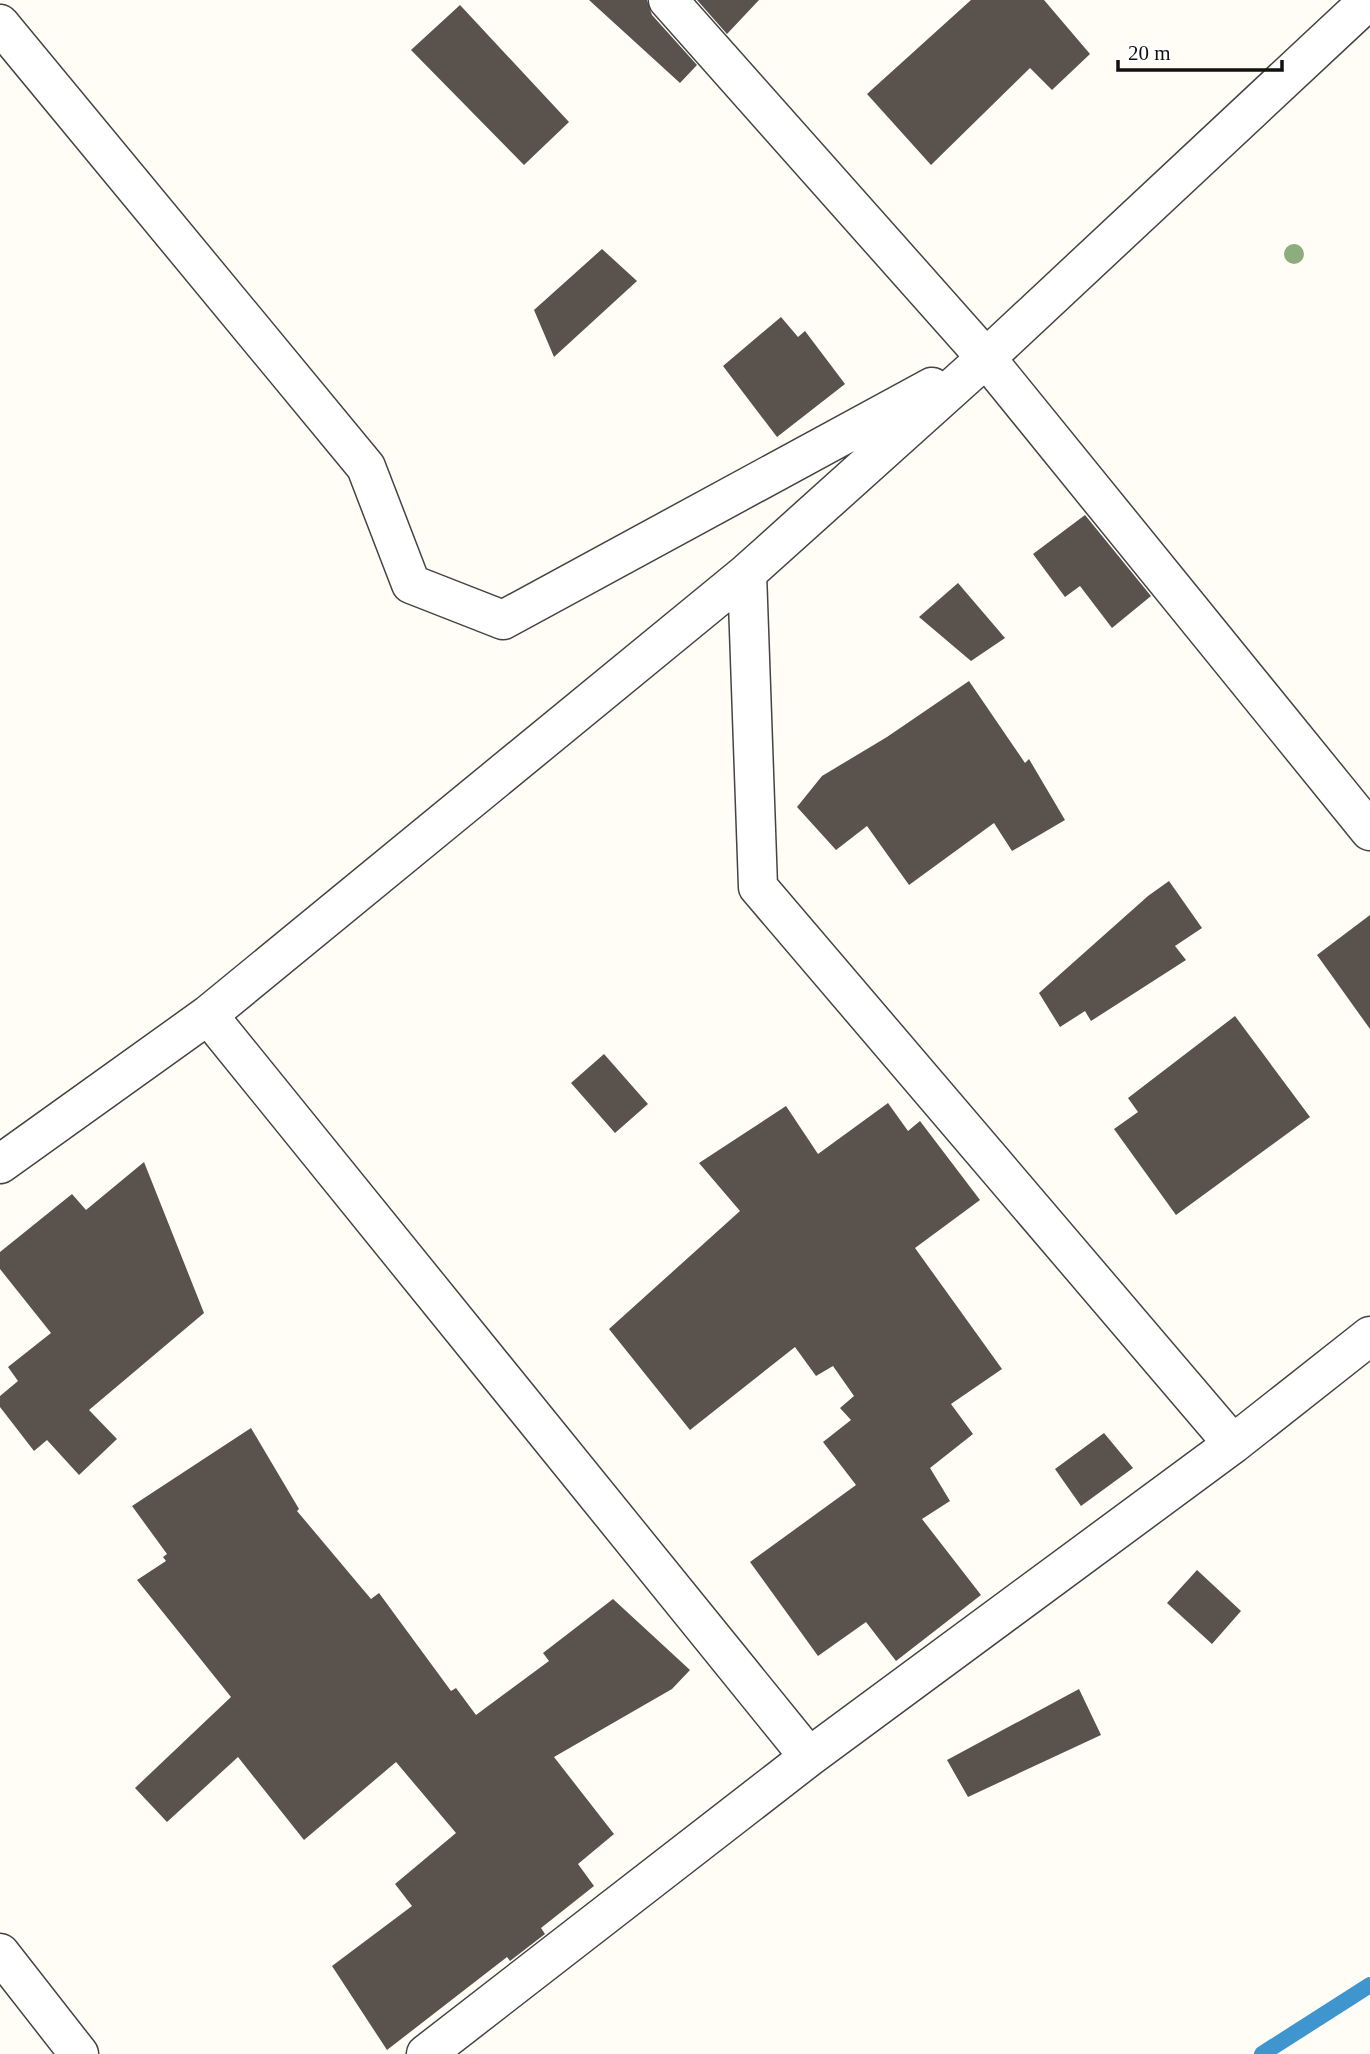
<svg xmlns="http://www.w3.org/2000/svg" width="1370" height="2054" viewBox="0 0 1370 2054" font-family="'Times New Roman',serif">
	<style>
		.lines { fill: none; stroke-linecap: round; stroke-linejoin: round }
		.stream { stroke: #3f96cf; stroke-width: 16 }
		.building { fill: #5a524d }
		.minor-casing { stroke: #444; stroke-width: 41 }
		.minor { stroke: #fff; stroke-width: 38 }
		.tree { fill: #8dad7f }
	</style>
	<rect width="100%" height="100%" fill="#fffdf5"/>
	<g class="lines">
		<path class="stream" d="M1262 2054 1370 1985"/>
	</g>
	<path class="building" d="M589 0H647L652 15 697 65 680 83Z
		M697 0H759L727 34Z
		M971 0H1044L1090 54 1052 90 1030 68 931 165 867 94Z
		M460 5 569 122 524 165 411 50Z
		M602 249 637 281 554 357 534 310Z
		M781 317 798 337 805 331 845 384 777 437 723 366Z
		M1085 515 1151 596 1112 628 1080 586 1065 597 1033 554Z
		M958 583 1005 638 971 661 919 617Z
		M969 681 1025 763 1029 759 1065 820 1012 851 994 823 909 885 867 826 836 850 797 807 822 776 887 737Z
		M1169 881 1202 928 1175 946 1186 960 1091 1021 1085 1011 1060 1027 1039 993 1148 896Z
		M1370 915V1029L1317 955Z
		M1235 1016 1310 1117 1176 1215 1114 1129 1138 1112 1128 1098Z
		M604 1054 648 1104 615 1133 571 1083Z
		M888 1103 908 1131 920 1121 980 1200 915 1248 1002 1369 951 1404 973 1434 930 1468 950 1501 922 1519 981 1595 896 1661 866 1622 818 1656 750 1562 856 1485 823 1442 851 1420 840 1408 854 1396 833 1366 816 1376 795 1347 690 1430 609 1329 740 1211 699 1163 786 1106 818 1154Z
		M144 1162 204 1313 89 1410 117 1439 79 1475 47 1440 34 1451 0 1407V1396L18 1381 8 1367 51 1333 0 1269V1252L72 1194 86 1210Z
		M251 1428 299 1509 297 1511 371 1599 379 1593 451 1691 456 1688 476 1715 549 1661 543 1653 613 1599 690 1670 672 1689 554 1757 614 1834 578 1864 594 1886 541 1928 545 1934 510 1961 507 1957 387 2050 332 1966 412 1906 395 1884 456 1833 396 1762 304 1840 238 1757 167 1822 135 1788 231 1697 137 1580 166 1561 163 1557 167 1554 132 1506Z
		M1104 1433 1133 1468 1081 1506 1055 1469Z
		M1197 1570 1241 1611 1212 1644 1167 1603Z
		M1079 1689 1101 1735 968 1797 947 1760Z"/>
	<g class="lines">
		<g class="minor-casing">
			<path id="minor" d="M668 0 986 358 1370 831
				M0 24 366 467 411 584 503 620 932 387
				M747 573 758 887 1233 1444
				M208 1015 809 1757
				M0 1164 208 1015 747 573 986 358 1369 0
				M0 1953 79 2054
				M426 2054 809 1757 1233 1444 1370 1336"/>
		</g>
		<use href="#minor" class="minor"/>
	</g>
	<circle class="tree" cx="1294" cy="254" r="10"/>
	<path d="M1118 60v10h164v-10" fill="none" stroke="#111111" stroke-width="3.5"/>
	<text x="1128" y="60" font-size="21" fill="#111111" stroke="#ffffff" stroke-width="5" paint-order="stroke">20 m</text>
</svg>
